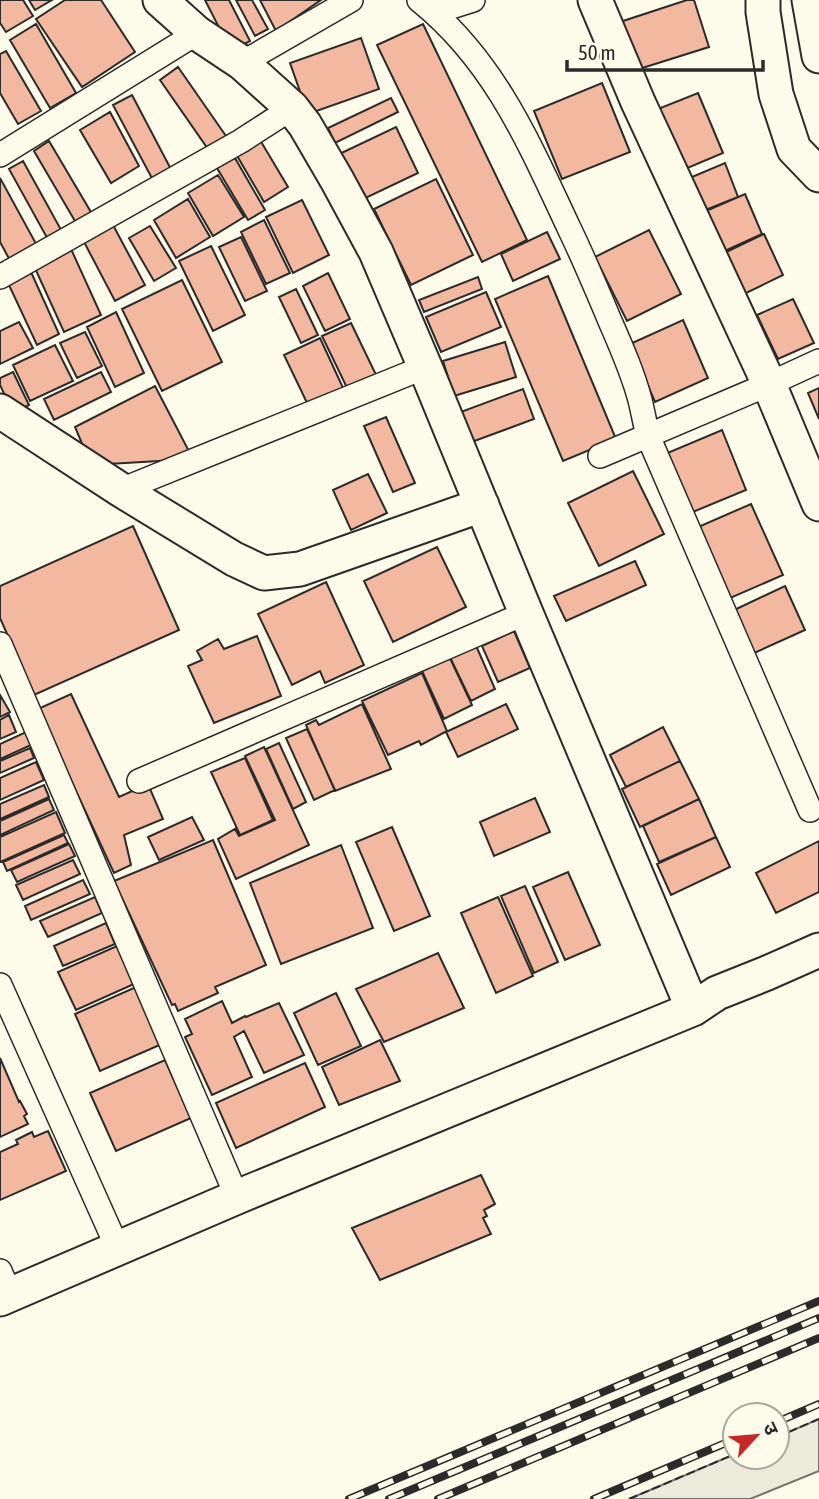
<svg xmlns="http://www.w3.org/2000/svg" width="819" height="1499" viewBox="0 0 819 1499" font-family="'Asap Condensed','Noto Sans Devanagari',sans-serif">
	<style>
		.parking { fill: #eceadb; stroke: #74746e; stroke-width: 2 }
		.building { fill: #f2b8a0; stroke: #2b2b2b; stroke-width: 2 }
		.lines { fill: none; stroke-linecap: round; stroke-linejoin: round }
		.street-casing { stroke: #2b2b2b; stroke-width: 26 }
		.secondary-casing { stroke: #2b2b2b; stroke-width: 37 }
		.street { stroke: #fdfbea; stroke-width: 23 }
		.secondary { stroke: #fdfbea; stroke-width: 33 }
		.rail-casing { stroke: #2b2b2b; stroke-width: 8 }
		.rail { stroke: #fdfbea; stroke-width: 5; stroke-dasharray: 16; stroke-linecap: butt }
		.fence { stroke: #2b2b2b; stroke-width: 2; stroke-dasharray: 9 3.5; stroke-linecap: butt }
	</style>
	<rect width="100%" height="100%" fill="#fdfbea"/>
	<path class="parking" d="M819 1419V1471L750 1499H629L735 1454V1457H777V1437Z"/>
	<path class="building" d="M0 0H23L33 16 6 32 0 23Z
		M29 0H52L35 10Z
		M65 0H101L135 52 82 87 36 19Z
		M205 0H229L250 41 231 51Z
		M236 0H252L268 29 255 36Z
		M260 0H321L276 31Z
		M687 0H694L709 47 636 70 620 22Z
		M36 24 76 93 50 108 10 40Z
		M423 24 527 240 482 262 377 45Z
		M361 38 379 89 308 114 290 63Z
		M6 51 41 111 18 124 0 93V54Z
		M178 67 226 136 208 149 160 80Z
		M602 83 630 152 562 179 534 111Z
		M698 93 723 153 678 172 653 111Z
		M132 95 174 175 155 184 113 105Z
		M391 98 398 112 335 143 328 128Z
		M110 112 139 166 111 183 80 130Z
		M396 127 418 173 355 203 333 157Z
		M260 140 288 187 264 202 236 154Z
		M49 141 95 219 79 228 34 151Z
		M235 158 265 210 248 220 217 168Z
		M23 161 65 237 51 245 9 169Z
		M725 163 738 197 693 215 680 182Z
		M218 175 244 217 213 236 188 193Z
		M0 178 40 251 13 266 0 242Z
		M436 179 473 255 411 285 374 209Z
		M745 194 762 234 716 255 699 214Z
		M188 199 210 237 176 258 154 220Z
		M302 200 329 255 293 273 266 217Z
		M264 220 290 273 266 284 241 232Z
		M113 225 145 285 115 301 83 240Z
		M150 226 176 268 154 281 129 238Z
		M649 230 681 294 627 321 595 257Z
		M547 232 560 259 513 281 501 254Z
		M764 234 783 275 742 295 722 254Z
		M241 237 267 291 245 301 219 247Z
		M211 246 245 315 213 331 179 261Z
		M71 249 101 315 64 332 34 266Z
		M31 272 59 334 37 345 8 283Z
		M328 273 350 319 325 331 303 286Z
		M548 276 616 439 563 461 495 299Z
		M478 277 482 289 424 312 419 300Z
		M182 280 222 362 162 391 122 309Z
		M296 289 318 335 301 343 279 297Z
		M486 292 501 327 441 352 426 317Z
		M793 299 814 343 778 359 757 315Z
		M116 312 144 373 115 387 87 327Z
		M683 320 708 378 655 402 630 344Z
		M19 322 33 348 0 364V331Z
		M351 323 379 381 350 394 322 336Z
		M85 332 102 366 77 378 60 343Z
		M320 338 344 390 309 407 284 355Z
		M505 342 516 377 454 396 443 361Z
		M55 345 73 381 30 401 13 365Z
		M13 372 29 405 13 413 0 385V378Z
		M101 372 111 392 54 420 44 399Z
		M155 386 193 459 91 465 75 427Z
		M819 388V419L808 393Z
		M523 389 534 419 469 443 458 413Z
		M386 417 415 483 393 492 364 426Z
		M722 430 746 490 683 516 658 457Z
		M633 471 664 534 599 566 568 503Z
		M368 474 387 513 351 530 333 490Z
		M751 504 783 575 721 602 689 531Z
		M133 526 179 630 34 695 0 618V586Z
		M437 547 466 607 393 642 364 581Z
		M635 561 646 585 566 621 554 596Z
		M326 582 364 665 325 683 320 671 292 685 258 614Z
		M785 586 805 630 752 654 732 611Z
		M514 631 530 668 498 682 482 646Z
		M257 636 281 696 214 723 188 666 202 660 197 651 218 639 224 649Z
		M474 641 495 689 471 701 448 653Z
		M448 654 472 705 444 719 422 671 435 665 433 662Z
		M422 673 447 731 421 745 419 741 388 755 362 701Z
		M71 694 119 797 148 784 163 819 124 835 131 865 114 873 38 709Z
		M0 695 10 712 0 717Z
		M362 704 391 769 335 791 306 725 316 720 319 725Z
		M506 704 518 729 458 757 446 732Z
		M9 715 16 732 0 739V720Z
		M663 727 680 761 626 787 610 755Z
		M307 729 335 790 314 800 286 738Z
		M26 732 31 745 0 759V744Z
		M279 743 306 802 293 809 266 749Z
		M264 747 309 845 236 879 218 839 235 829 239 836 275 820 245 756Z
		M30 748 34 758 0 773V761Z
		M245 758 273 820 240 835 211 772Z
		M680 761 699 799 640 827 622 789Z
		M36 762 44 780 0 800V778Z
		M44 785 49 797 0 819V804Z
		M535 798 550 832 494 856 480 822Z
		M49 799 54 810 0 835V821Z
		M699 799 716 837 659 862 643 826Z
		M56 812 65 833 0 862V837Z
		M192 817 204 840 159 860 148 837Z
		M392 827 430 916 394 931 356 842Z
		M64 835 68 843 7 871 3 862Z
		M716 837 730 867 671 895 657 864Z
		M213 840 266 965 215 987 218 993 178 1011 175 1004 172 1005 114 881Z
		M819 841V892L776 913 756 873Z
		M69 844 75 856 17 882 11 870Z
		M341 845 373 928 281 964 250 883Z
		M73 860 80 874 23 900 16 885Z
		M568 872 600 945 565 960 533 887Z
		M83 880 90 894 31 920 25 906Z
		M525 886 558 962 534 973 501 896Z
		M95 897 102 913 48 937 40 921Z
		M498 897 533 976 496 993 461 913Z
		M106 923 115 944 63 966 54 946Z
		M117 946 134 984 76 1010 58 972Z
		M438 953 464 1008 384 1042 356 989Z
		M136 987 162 1044 100 1071 75 1014Z
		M336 993 361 1046 318 1065 294 1013Z
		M222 1001 232 1023 245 1016 246 1017 279 1003 304 1055 264 1073 244 1031 234 1037 252 1077 212 1095 185 1037 192 1034 185 1019Z
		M380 1040 400 1081 339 1105 322 1067Z
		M0 1058 19 1102 20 1101 27 1114 24 1116 28 1124 0 1137Z
		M165 1060 191 1118 116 1151 90 1093Z
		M305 1063 325 1107 236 1148 216 1103Z
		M48 1131 66 1171 0 1200V1152L18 1144 16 1140 32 1132 34 1137Z
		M481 1175 495 1204 484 1210 487 1216 483 1218 491 1234 380 1280 352 1228Z"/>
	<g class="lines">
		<g class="street-casing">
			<path id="street" d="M419 0C495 61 529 143 569 228 584 259 597 290 610 321 621 346 633 373 640 400 643 412 645 424 648 436L810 810
				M435 12 473 0
				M242 63 351 0
				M0 155 197 33
				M0 277 241 141 292 108
				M600 456 769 384 819 361
				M121 490 425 367
				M0 644 237 1197
				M139 781 526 613
				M0 985 118 1249
				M0 1271 10 1295"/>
		</g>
		<g class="secondary-casing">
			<path id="secondary" d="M160 0 197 33 242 63 292 108 305 125 337 180 376 252 425 367 526 613 693 1009
				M595 0 638 102 769 384 819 504
				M763 0V12L776 94 794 149 819 175
				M809 0 819 56
				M0 411 121 490 234 559 264 573 300 569 482 505
				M0 1299 237 1197 693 1009 717 993 767 973 819 950"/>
		</g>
		<use href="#street" class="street"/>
		<use href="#secondary" class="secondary"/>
		<g class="rail-casing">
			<path id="rail" d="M777 1422 819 1404
				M349 1499 819 1301
				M389 1499 819 1318
				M438 1499 819 1338
				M594 1499 735 1439"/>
		</g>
		<use href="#rail" class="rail"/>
		<path class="fence" d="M777 1437 819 1419
			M629 1499 735 1454"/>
	</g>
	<g transform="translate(756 1436) rotate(64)"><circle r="33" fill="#fdfbea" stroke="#a9a89e" stroke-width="2"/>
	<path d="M0-5L12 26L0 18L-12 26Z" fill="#c62828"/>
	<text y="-10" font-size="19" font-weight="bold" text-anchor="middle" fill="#2b2b2b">उ</text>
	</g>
	<path d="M567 60v10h196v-10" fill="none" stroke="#2b2b2b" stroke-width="3.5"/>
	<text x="578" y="60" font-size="21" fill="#2b2b2b" stroke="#fdfbea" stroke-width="5" paint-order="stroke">50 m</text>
</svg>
